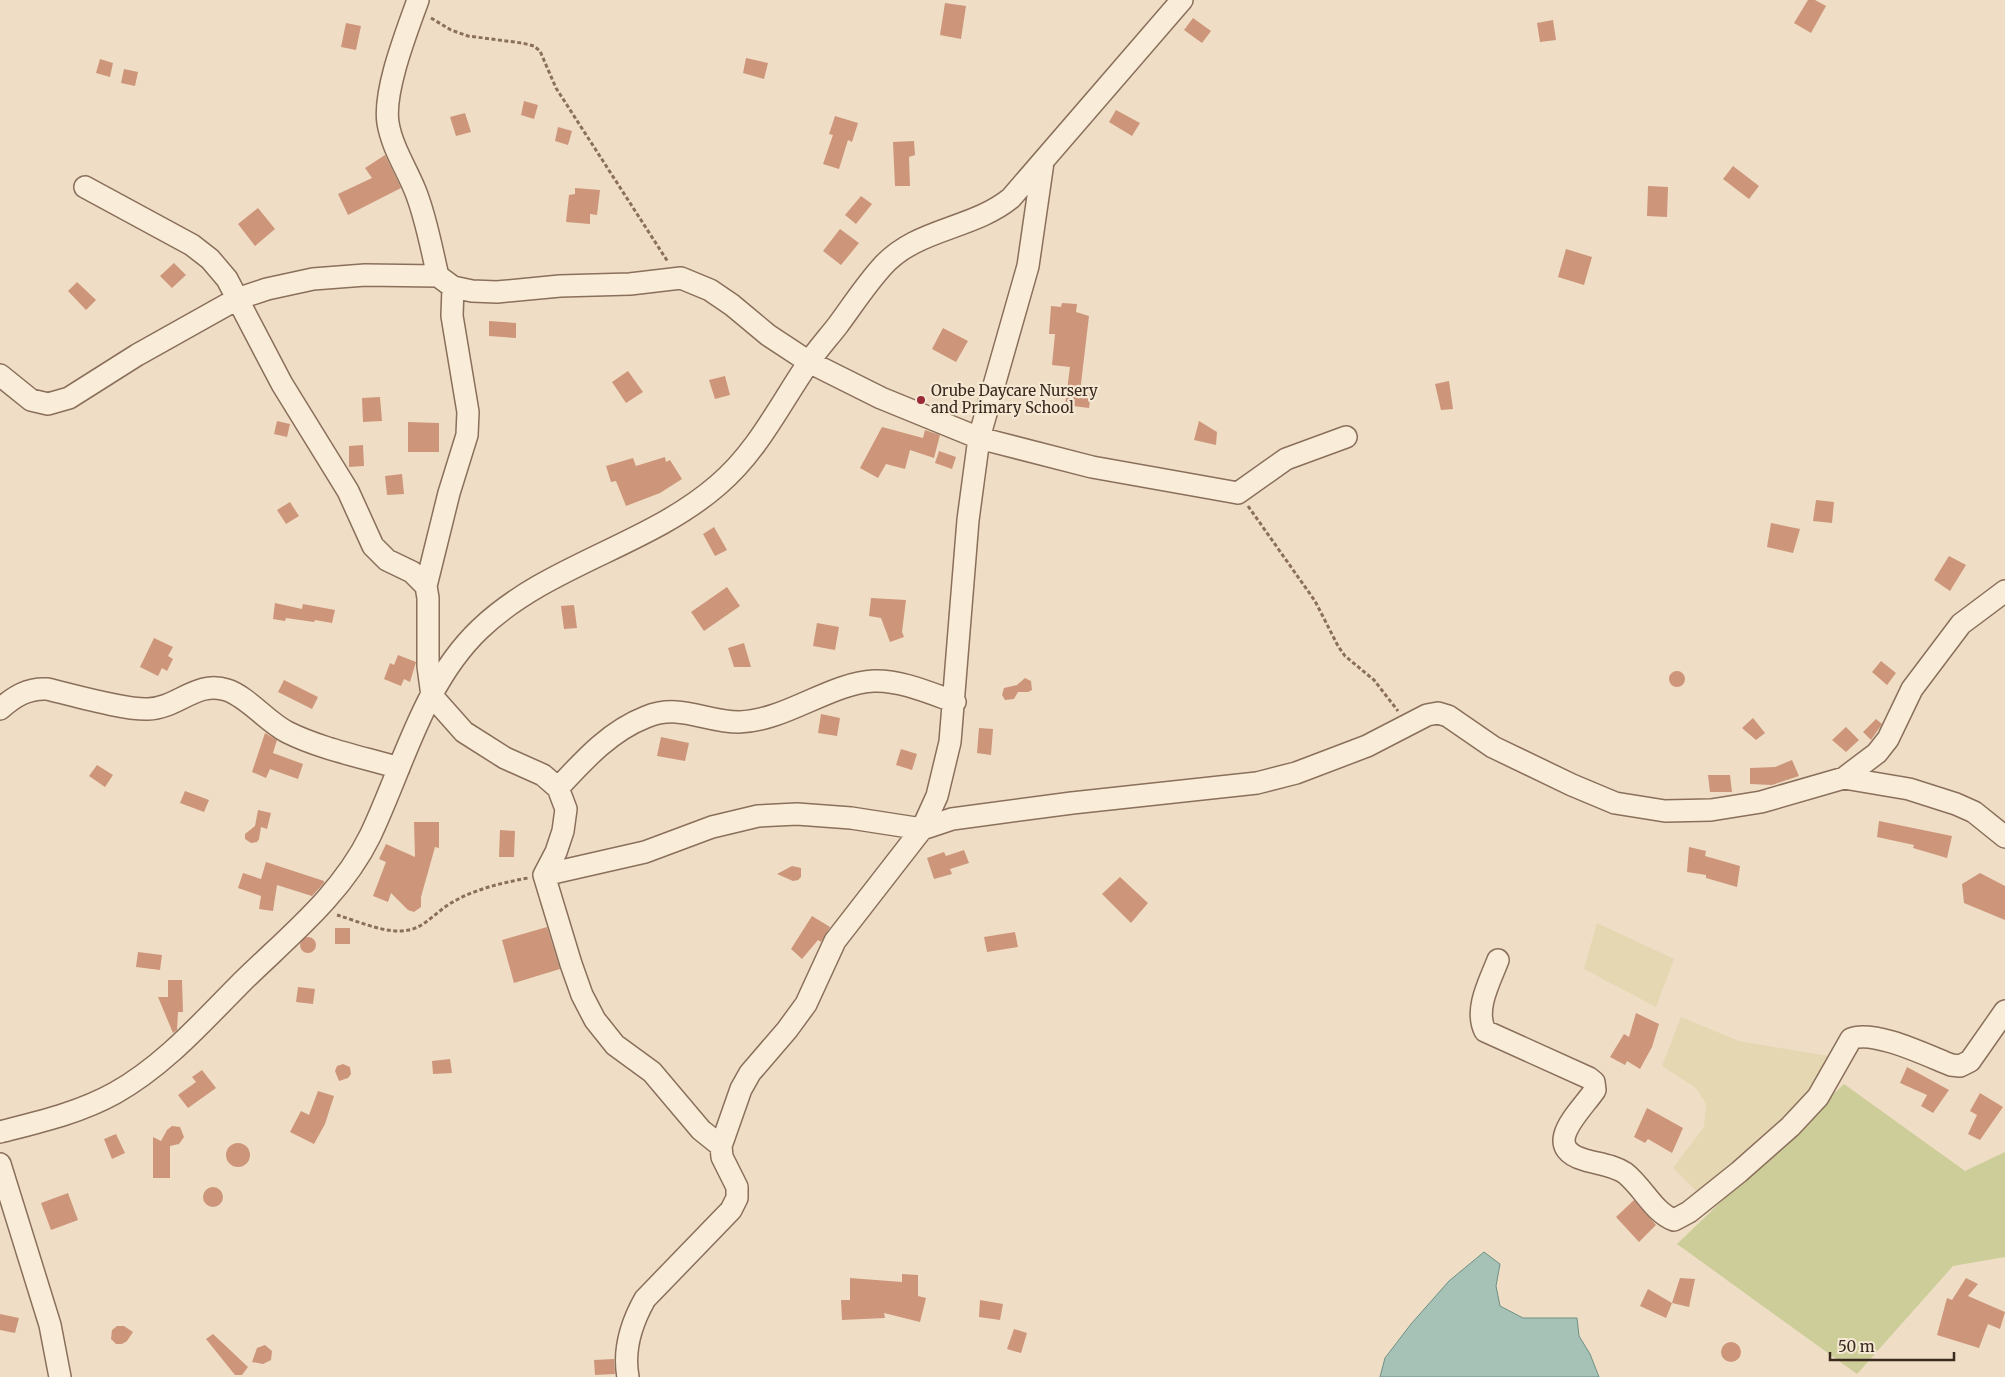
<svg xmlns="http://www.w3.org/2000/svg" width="2005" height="1377" viewBox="0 0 2005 1377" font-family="Merriweather,serif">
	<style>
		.farmland { fill: #e4d7b2 }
		.green { fill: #cccd98 }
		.water { fill: #a6c2b7; stroke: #6d9084 }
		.building { fill: #cd957a }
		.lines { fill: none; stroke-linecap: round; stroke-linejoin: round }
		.minor-casing { stroke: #8a6f5b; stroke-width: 24 }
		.path { stroke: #8a6f5b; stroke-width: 3; stroke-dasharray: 4 2.5; stroke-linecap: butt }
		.minor { stroke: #f9ecd8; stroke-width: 21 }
		.poi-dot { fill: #992a36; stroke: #f6e9d4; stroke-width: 2 }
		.labels { text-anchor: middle; stroke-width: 4.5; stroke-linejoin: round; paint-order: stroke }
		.poi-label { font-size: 15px; fill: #3a291f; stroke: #f6e9d4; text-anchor: start }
	</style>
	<rect width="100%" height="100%" fill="#efdec5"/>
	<path class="farmland" d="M1597 923 1674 959 1656 1007 1584 969Z
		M1681 1017 1739 1041 1828 1056 1836 1066 1813 1091 1697 1192 1673 1168 1704 1127 1706 1104 1696 1088 1662 1066Z"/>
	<path class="green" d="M1844 1084 1965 1171 2005 1152V1257L1953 1266 1857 1374 1677 1244Z"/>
	<path class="water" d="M1484 1252 1500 1264 1496 1286 1500 1306 1523 1318H1577L1579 1336 1590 1354 1599 1377H1380L1385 1358 1411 1324 1449 1281Z"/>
	<path class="building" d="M1808 0H1815L1826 6 1811 33 1794 23Z
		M945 3 966 6 961 39 940 35Z
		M1193 18 1211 31 1202 43 1184 30Z
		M1553 20 1556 40 1540 42 1537 23Z
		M346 23 361 26 356 50 341 47Z
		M746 58 768 63 764 79 743 73Z
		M100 59 113 63 110 77 96 73Z
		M124 69 138 72 135 86 121 83Z
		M524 101 538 105 534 119 521 115Z
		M1116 110 1140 123 1132 136 1109 122Z
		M465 113 471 132 456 136 450 117Z
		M835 116 858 123 852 142 848 140 839 169 823 164 833 135 829 134Z
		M558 127 572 131 568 145 555 141Z
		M914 141 915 155 909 157 910 186H895L893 142Z
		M385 155 401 188 348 215 338 194 372 178 365 168Z
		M1733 166 1759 186 1749 199 1723 179Z
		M1648 186 1668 187 1667 217 1647 216Z
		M575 188 600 190 597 215 590 214V224L566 222 569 195 575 194Z
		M861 196 872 204 856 224 845 215Z
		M258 208 275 229 255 246 238 224Z
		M840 229 859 243 841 265 823 251Z
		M1566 249 1592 257 1584 285 1558 277Z
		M174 263 186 275 172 288 160 276Z
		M77 282 96 300 86 310 68 291Z
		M1062 303 1077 304 1076 312 1089 316 1080 392 1091 393 1089 408 1065 405 1070 367 1052 365 1055 334H1049L1051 306 1061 307Z
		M489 321 516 323V338L489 336Z
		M943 328 968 341 956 362 932 349Z
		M628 371 643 392 626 403 612 382Z
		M725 376 730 395 715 399 709 380Z
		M1449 381 1453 409 1441 410 1435 384Z
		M380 397 382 421 363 422 362 398Z
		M277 421 290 424 287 437 274 434Z
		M1199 421 1217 432 1216 445 1194 440Z
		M408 422 439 423V452H408Z
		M882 427 923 438 925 430 940 435 934 458 910 450 905 469 886 464 878 478 860 468Z
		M363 445 364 466 349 467V446Z
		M939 451 956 457 952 469 935 463Z
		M665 457 666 462 670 460 682 479 660 493 626 506 616 481 611 482 606 466 633 458 636 466Z
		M402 474 404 494 387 495 385 476Z
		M1816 500 1834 502 1832 523 1813 521Z
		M290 502 299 516 286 524 277 510Z
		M1771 523 1800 529 1793 553 1767 547Z
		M714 527 727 550 715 556 703 534Z
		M1949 556 1966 565 1950 591 1934 580Z
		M727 587 740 606 704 631 691 612Z
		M871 598 906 600 902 632 904 637 890 642 881 618 869 616Z
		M275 603 302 609 303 604 335 610 332 623 315 620 314 622 286 618 285 621 273 619Z
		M574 605 577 628 564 629 561 606Z
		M817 623 839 627 835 650 813 646Z
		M154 638 173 647 168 656 173 659 167 671 162 668 158 676 140 667Z
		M744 643 751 667H734L728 648Z
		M398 655 416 662 410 682 404 679 401 686 384 679 390 663 394 665Z
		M1881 661 1896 673 1887 685 1872 672Z
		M1669 679a8 8 0 1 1 16 0a8 8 0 1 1-16 0Z
		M1025 678 1031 681 1032 690 1028 692H1018L1014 699 1005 700 1002 695 1004 688 1017 685Z
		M284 680 318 697 312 709 278 692Z
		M821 714 840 718 837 736 818 733Z
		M1753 718 1765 733 1756 740 1742 728Z
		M1876 719 1882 724 1871 740 1863 732Z
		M1846 727 1859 740 1846 752 1832 740Z
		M979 728 993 729 991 755 977 753Z
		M265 733 277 740 273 753 303 764 298 779 270 769 266 778 252 772Z
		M661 737 689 743 685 761 657 756Z
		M901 749 917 754 912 770 896 765Z
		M1792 760 1799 776 1772 785 1750 784V768L1775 767Z
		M97 765 113 775 105 787 89 776Z
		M1708 775H1730L1732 792H1710Z
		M185 791 209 800 204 812 180 803Z
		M258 810 271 813 267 829 261 827 259 839 257 842 251 843 245 839V834L255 826Z
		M1879 821 1952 836 1947 858 1913 848 1914 845 1877 837Z
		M414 822H439V848L435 847 421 897V907L414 912 408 910 391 893 388 902 373 896 386 862 379 859 386 844 415 857Z
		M500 830 515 831 514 857H499Z
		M1689 847 1706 851 1705 856 1740 866 1737 887 1706 878V875L1687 872Z
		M964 850 969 863 950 869 952 874 934 879 927 858 944 852 946 856Z
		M266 862 324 881V883L312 896 277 885 273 911 259 909 261 896 238 888 243 873 261 879Z
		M792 866 801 868V877L798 880 793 881 777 874Z
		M1980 873 2005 886V920L1964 903 1962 884Z
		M1120 877 1148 903 1131 923 1102 894Z
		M812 916 830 927 821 942 818 940 802 959 791 949Z
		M547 927 560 969 514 983 502 940Z
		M335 928H350V944H335Z
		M1015 932 1018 947 987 952 984 937Z
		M300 945a8 8 0 1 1 16 0a8 8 0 1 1-16 0Z
		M138 952 162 955 160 970 136 967Z
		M168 980H182L183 1012H178L177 1030 173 1033 158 997H168Z
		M298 987 315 989 313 1004 296 1002Z
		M1636 1013 1659 1024 1652 1047 1640 1069 1627 1061 1625 1065 1610 1057 1624 1034 1629 1037Z
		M450 1059 452 1073 433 1074 432 1061Z
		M343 1064 350 1067 351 1074 348 1078 339 1081 335 1071 337 1066Z
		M1907 1067 1949 1090 1933 1113 1921 1106 1927 1095 1900 1083Z
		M202 1070 216 1088 188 1108 178 1095 196 1082 192 1077Z
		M318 1091 334 1096 325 1124 314 1144 290 1132 301 1111 309 1115Z
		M1980 1093 2003 1107 1980 1140 1968 1134 1977 1115 1970 1111Z
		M1647 1108 1683 1128 1672 1153 1648 1139 1645 1143 1634 1137Z
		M172 1126 180 1127 184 1137 179 1144 170 1146V1178H153V1137L161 1141 167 1130Z
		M116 1134 125 1153 112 1159 104 1139Z
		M226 1155a12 12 0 1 1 24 0a12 12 0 1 1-24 0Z
		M203 1197a10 10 0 1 1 20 0a10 10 0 1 1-20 0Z
		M68 1193 78 1220 51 1230 41 1203Z
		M1634 1200 1656 1225 1639 1242 1616 1217Z
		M902 1274 918 1275V1296L926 1298 920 1322 884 1313 885 1318 842 1320 841 1300H850V1278L902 1282Z
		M1680 1278 1695 1279 1689 1307 1672 1303Z
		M1966 1278 1978 1284 1968 1296 2005 1312 2000 1329 1988 1324 1979 1348 1937 1335 1947 1298 1952 1300Z
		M1648 1289 1672 1303 1666 1318 1640 1306Z
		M980 1300 1003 1304 1000 1320 979 1317Z
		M0 1314 19 1318 15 1333 0 1330Z
		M117 1326H124L133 1332 127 1341 122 1344H116L111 1339 112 1330Z
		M1014 1329 1027 1333 1021 1353 1007 1349Z
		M213 1334 248 1367 242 1375H235L206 1339Z
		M1721 1352a10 10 0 1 1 20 0a10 10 0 1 1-20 0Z
		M265 1345 272 1351 271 1360 263 1364 252 1362 257 1348Z
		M614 1359 615 1374 595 1375 594 1360Z"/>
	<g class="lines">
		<g class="minor-casing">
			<path id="minor" d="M418 0C407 31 383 91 388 123 392 147 406 168 415 190 426 217 431 247 438 276
				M85 187 192 245 210 259 227 279 282 384 348 491 373 546 387 560 412 572 426 586 428 598V666L432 696 464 732 505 758 543 775 558 788 566 809 563 831 556 852 544 875 571 964 582 995 595 1020 615 1045 652 1072 701 1130 721 1146
				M0 375 31 400 48 404 69 398 137 355 237 299 267 289 313 279 365 275 438 276 453 287 472 291 497 292 560 286 630 284 681 278 710 290 732 305 768 335 809 362 881 398 979 438 1092 467 1238 493 1286 459 1346 437
				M426 586 449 493 467 435 468 412 452 316 453 287
				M0 709C15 696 28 688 47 689 73 695 124 710 148 709 178 708 197 680 227 690 248 697 266 721 287 732 321 749 362 757 399 768
				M1844 778 1877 753 1888 739 1912 689 1961 624 2005 591
				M558 788C584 760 610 731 646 717 680 703 705 722 739 722 785 721 830 683 874 681 900 680 930 693 955 702
				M544 875 645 852 712 827 758 816 797 814 851 818 922 829 952 819 1072 803 1257 783 1296 773 1367 746 1427 715 1438 713 1448 716 1493 747 1572 785 1615 803 1665 811 1711 810 1761 802 1844 778 1909 789 1956 804 1974 812 2005 837
				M1498 960C1490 981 1474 1009 1485 1031L1589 1078 1594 1082 1595 1090C1581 1111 1539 1147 1585 1160 1599 1164 1613 1165 1625 1173 1643 1187 1653 1212 1674 1220L1689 1212 1739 1172 1790 1127 1818 1097 1851 1039C1873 1029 1928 1056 1951 1065L1960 1066 1970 1061 2005 1011
				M0 1132C39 1122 79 1113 115 1093 165 1065 203 1021 243 981 289 936 341 895 370 836 403 767 423 683 480 629 548 564 648 546 718 485 757 452 779 406 807 365 816 351 828 338 838 325 852 306 865 286 881 268 915 228 972 230 1011 198L1182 0
				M0 1164 50 1325 60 1377
				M628 1377C623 1350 632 1322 645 1299L731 1210 737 1198V1187L722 1157 721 1146 741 1089 750 1073 787 1030 806 1004 835 941 922 829 937 796 950 742 968 520 979 438 1028 266 1043 162"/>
		</g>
		<path class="path" d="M431 18 451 30 468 36 522 43 534 46 540 51 556 88 668 262
			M1248 506 1315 601 1338 646 1345 656 1374 680 1398 711
			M337 915C358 921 387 935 409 930 425 927 437 911 451 903 475 889 501 883 528 878"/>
		<use href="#minor" class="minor"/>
	</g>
	<circle class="poi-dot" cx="921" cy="400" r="5"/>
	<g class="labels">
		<g class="poi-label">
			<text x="931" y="396">Orube Daycare Nursery<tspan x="931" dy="17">and Primary School</tspan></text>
		</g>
	</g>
	<path d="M1830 1352v8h124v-8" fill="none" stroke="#3a291f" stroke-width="2.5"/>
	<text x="1838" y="1352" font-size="15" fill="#3a291f" stroke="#f6e9d4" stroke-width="4" paint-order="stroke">50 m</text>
</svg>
